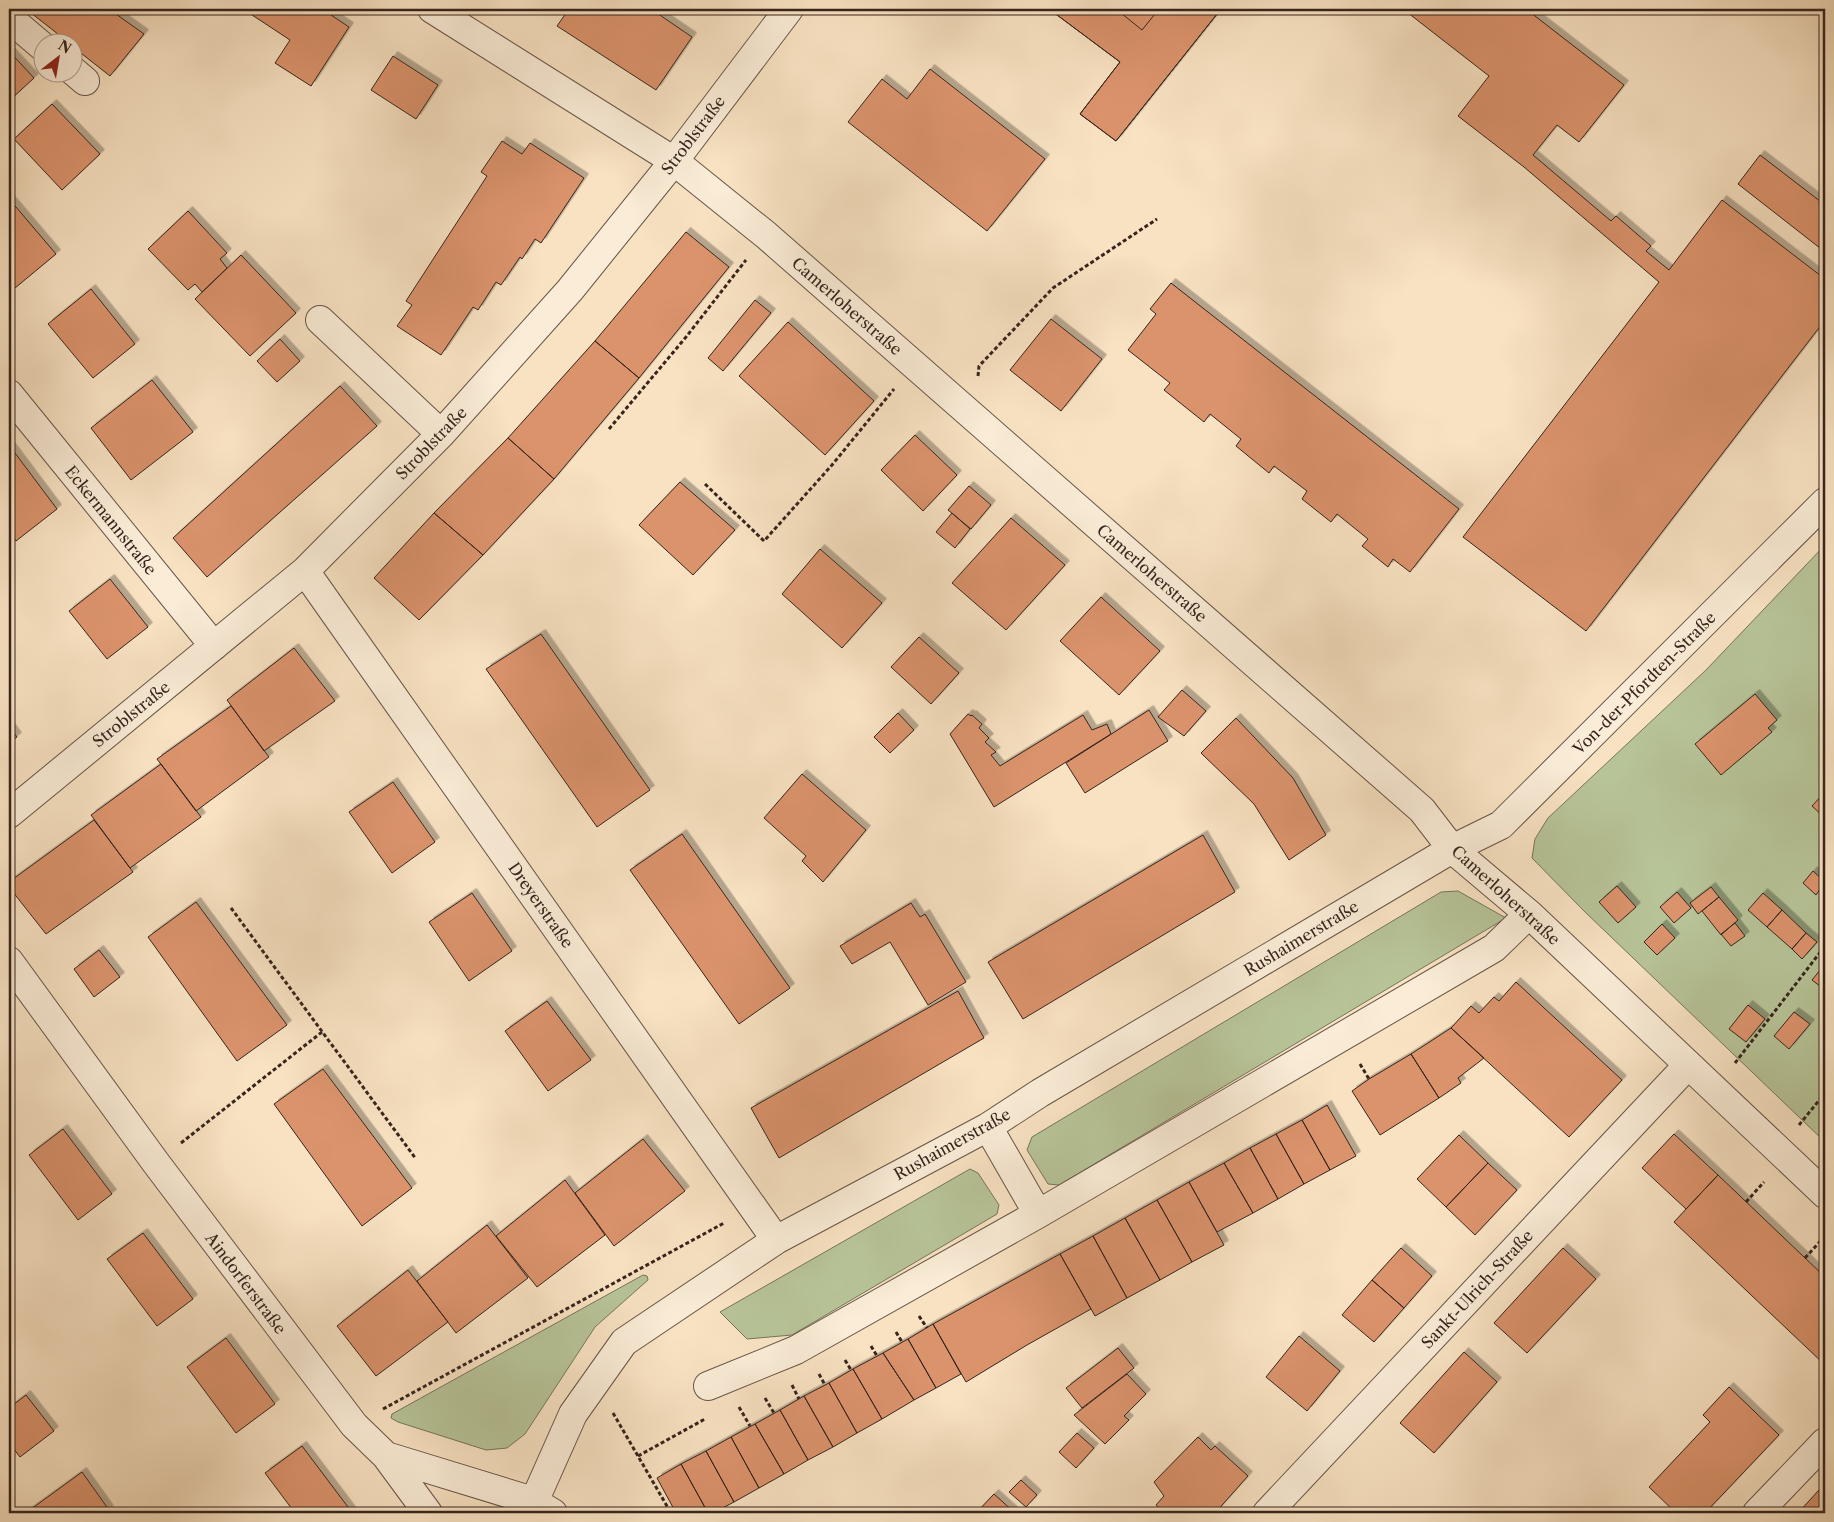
<svg xmlns="http://www.w3.org/2000/svg" width="1834" height="1522" viewBox="0 0 1834 1522" font-family="'Libre Caslon Text',serif">
	<style>
		.green { fill: #b7c498; stroke: #76745b }
		.building { fill: #db936c; stroke: #36251e; filter: url(#shadow) }
		.lines { fill: none; stroke-linecap: round; stroke-linejoin: round }
		.minor-casing { stroke: #665447; stroke-width: 30 }
		.path { stroke: #36251e; stroke-width: 3; stroke-dasharray: 4 2.5; stroke-linecap: butt }
		.minor { stroke: #faecd7; stroke-width: 28 }
		.labels { text-anchor: middle; stroke-width: 4; stroke-linejoin: round; paint-order: stroke }
		.street-label { font-size: 16px; fill: #36251e; stroke: #faecd7 }
	</style>
	<defs>
		<filter id="shadow"><feDropShadow dx="4.5" dy="-4.5" stdDeviation="0" flood-color="#0004"/></filter>
	</defs>
	<rect width="100%" height="100%" fill="#f8e2c2"/>
	<filter id="stains"><feTurbulence type="fractalNoise" baseFrequency=".004" numOctaves="4"/><feColorMatrix values="0 0 0 0 .2 0 0 0 0 .09 0 0 0 0 .02 0 0 0 .5 -.17"/></filter>
	<radialGradient id="worn" r=".72"><stop offset=".6" stop-color="#630" stop-opacity="0"/><stop offset="1" stop-color="#630" stop-opacity=".3"/></radialGradient>
	<path class="green" d="M1825 545V1142L1584 911 1532 858 1535 839 1548 818 1706 670Z
		M1458 891 1506 918 1059 1185 1048 1184 1027 1150 1032 1137 1441 892Z
		M970 1169 978 1173 999 1205 997 1214 792 1335 747 1339 720 1312Z
		M643 1275 647 1276 648 1280 595 1327 525 1434 507 1448 486 1450 398 1422 391 1418 392 1414Z"/>
	<path class="building" d="M26 9H109L144 34 110 76 72 46V42H68Z
		M243 9H322L349 27 311 86 275 63 290 40Z
		M569 9H651L692 37 656 90 557 26Z
		M1049 9H1116L1142 30 1159 9H1221L1116 141 1080 114 1120 62Z
		M1049 9H1221L1116 141 1080 114 1120 62Z
		M1403 9H1526L1624 85 1579 142 1557 125 1533 155 1611 221 1616 216 1651 246 1646 251 1669 270 1722 200 1825 279V320L1586 631 1463 537 1659 282 1524 167 1458 116 1489 76Z
		M9 51 34 78 9 101Z
		M393 56 438 85 416 119 371 90Z
		M930 69 1045 159 987 231 848 122 882 79 907 99Z
		M52 104 100 154 62 190 14 139Z
		M502 141 522 154 530 143 584 178 541 243 535 239 522 259 520 257 501 285 496 282 478 310 473 307 441 355 397 326 412 305 406 301 487 176 481 172Z
		M1760 155 1825 205V252L1738 184Z
		M10 200 56 254 9 293V201Z
		M188 211 227 253 220 259 227 268 202 292 195 284 188 290 148 249Z
		M686 232 729 267 639 378 595 341Z
		M241 255 296 313 250 356 195 299Z
		M1171 283 1459 509 1410 572 1393 559 1388 567 1362 546 1368 539 1337 514 1331 522 1302 499 1307 491 1274 466 1269 473 1236 446 1241 439 1210 414 1204 422 1164 390 1170 383 1128 350 1156 314 1150 309Z
		M91 289 135 344 93 378 48 324Z
		M755 300 771 313 723 371 708 358Z
		M1051 319 1102 359 1061 411 1010 370Z
		M788 322 874 401 825 455 739 376Z
		M280 339 300 361 277 382 257 361Z
		M595 341 639 378 554 479 508 438Z
		M152 380 193 432 131 480 91 428Z
		M340 386 377 426 207 577 173 538Z
		M915 435 957 475 923 511 881 470Z
		M508 438 554 479 483 555 434 513Z
		M9 445 57 509 16 541 9 532Z
		M680 482 735 530 693 575 639 525Z
		M969 486 991 505 971 529 948 510Z
		M434 513 483 555 419 620 374 578Z
		M952 513 970 529 955 548 936 532Z
		M1011 518 1065 565 1006 630 952 583Z
		M820 549 882 603 842 648 782 594Z
		M110 579 148 627 107 659 69 611Z
		M1101 597 1160 651 1119 695 1060 641Z
		M541 634 650 790 597 827 486 669Z
		M919 637 959 673 931 704 891 667Z
		M294 648 335 701 264 751 227 700Z
		M1182 690 1206 711 1184 736 1158 717Z
		M1755 694 1777 720 1768 728 1772 732 1721 775 1695 744Z
		M231 706 269 757 196 811 157 759Z
		M1149 710 1168 741 1085 793 1066 763Z
		M898 713 914 730 890 753 874 737Z
		M968 714 971 716 972 715 982 724 979 728 989 738 985 742 996 752 991 755 1000 766 1083 715 1092 730 1107 724 1111 734 994 807 950 734Z
		M1236 718 1293 778 1326 835 1289 860 1254 804 1201 753Z
		M9 726 17 737 9 743Z
		M161 764 201 817 130 868 91 815Z
		M802 774 866 830 823 882 802 861 806 856 764 818Z
		M393 782 435 842 392 873 349 812Z
		M1825 792V818L1812 806Z
		M94 820 133 872 46 934 9 887V882Z
		M682 834 790 988 739 1024 630 870Z
		M1203 835 1235 892 1023 1019 988 962Z
		M1813 871 1825 882 1816 895 1803 883Z
		M1617 886 1636 907 1618 923 1599 902Z
		M1711 887 1719 897 1698 914 1690 903Z
		M1677 892 1691 908 1674 923 1660 907Z
		M472 893 512 951 469 981 429 922Z
		M1763 893 1782 910 1767 927 1748 910Z
		M1719 897 1738 920 1721 935 1702 911Z
		M196 902 287 1025 237 1061 148 937Z
		M911 903 920 917 925 914 966 982 928 1005 890 942 852 964 840 946Z
		M1782 910 1806 933 1792 949 1767 927Z
		M1735 923 1745 936 1731 946 1721 934Z
		M1662 924 1675 938 1657 955 1644 942Z
		M1806 933 1817 942 1802 959 1792 949Z
		M99 950 120 977 94 997 74 969Z
		M1825 964V990L1812 980Z
		M1516 982 1622 1080 1569 1137 1451 1028 1471 1006 1479 1013 1494 997 1499 1001Z
		M958 991 984 1038 779 1158 751 1108Z
		M547 1001 591 1060 548 1091 505 1031Z
		M1748 1005 1765 1019 1746 1042 1729 1029Z
		M1794 1012 1810 1024 1789 1049 1774 1036Z
		M1451 1028 1484 1058 1458 1078 1461 1083 1439 1098 1411 1054Z
		M1411 1054 1439 1098 1380 1135 1352 1091 1369 1079Z
		M323 1069 412 1188 362 1226 274 1104Z
		M1327 1105 1356 1156 1330 1170 1302 1120Z
		M1302 1120 1330 1170 1304 1184 1276 1134Z
		M63 1129 112 1194 78 1220 29 1155Z
		M1276 1134 1304 1184 1278 1199 1250 1148Z
		M1674 1134 1718 1175 1686 1209 1642 1168Z
		M1459 1135 1488 1163 1446 1207 1417 1179Z
		M643 1139 685 1191 614 1246 575 1193Z
		M1250 1148 1278 1199 1253 1213 1224 1163Z
		M1224 1163 1253 1213 1217 1232 1189 1182Z
		M1488 1163 1517 1190 1475 1235 1446 1207Z
		M1718 1175 1825 1277V1365L1674 1222Z
		M565 1180 605 1235 537 1287 496 1236Z
		M1189 1182 1224 1245 1192 1262 1157 1200Z
		M1157 1200 1192 1262 1160 1280 1125 1218Z
		M1125 1218 1160 1280 1127 1298 1093 1236Z
		M487 1225 528 1278 456 1333 417 1281Z
		M143 1233 193 1299 157 1326 107 1259Z
		M1093 1236 1127 1298 1095 1316 1060 1254Z
		M1401 1248 1432 1276 1404 1308 1372 1280Z
		M1563 1248 1596 1279 1527 1353 1494 1323Z
		M1060 1254 1091 1309 1027 1345 966 1382 933 1324Z
		M408 1270 448 1322 376 1376 337 1326Z
		M1372 1280 1404 1308 1374 1342 1342 1315Z
		M933 1324 961 1374 936 1388 908 1339Z
		M1299 1336 1340 1371 1307 1411 1266 1377Z
		M226 1338 275 1404 236 1433 187 1367Z
		M908 1339 936 1388 914 1400 883 1353Z
		M1118 1348 1134 1368 1082 1408 1066 1388Z
		M1464 1352 1497 1382 1434 1453 1400 1423Z
		M883 1353 914 1400 882 1419 853 1369Z
		M853 1369 882 1419 857 1433 829 1383Z
		M1127 1374 1146 1394 1124 1416 1129 1420 1105 1444 1074 1415Z
		M829 1383 857 1433 833 1447 804 1396Z
		M1729 1387 1779 1435 1705 1513H1676L1649 1487 1710 1422 1703 1415Z
		M26 1395 54 1431 20 1457 9 1443V1408Z
		M804 1396 833 1447 808 1460 780 1410Z
		M780 1410 808 1460 784 1474 755 1424Z
		M755 1424 784 1474 759 1488 731 1437Z
		M1077 1433 1094 1448 1076 1468 1059 1452Z
		M731 1437 759 1488 734 1502 706 1451Z
		M1198 1437 1211 1450 1215 1446 1248 1476 1215 1513H1165L1156 1505 1164 1496 1154 1482Z
		M302 1446 351 1511 348 1513H295L265 1473Z
		M706 1451 734 1502 713 1513H708L681 1464Z
		M681 1464 708 1513H676L657 1478Z
		M82 1472 109 1510 104 1513H27V1512Z
		M1021 1480 1037 1495 1026 1507 1009 1492Z
		M1825 1484V1513H1798L1819 1490Z
		M994 1494 1015 1513H976Z"/>
	<g class="lines">
		<g class="minor-casing">
			<path id="minor" d="M432 9 674 161 766 235 1422 810 1452 849 1529 914 1825 1194
				M9 18 42 46
				M72 70 85 81
				M320 320 441 434
				M9 394 214 646
				M305 571 776 1240
				M9 814 305 571 441 434 570 290 674 161 789 9
				M9 961 156 1163 354 1425 386 1456 533 1501 553 1513
				M988 1127 1038 1214
				M708 1386 796 1350 1038 1214 1494 948 1529 914
				M386 1456 428 1513
				M529 1513 573 1414 624 1342 776 1240 988 1127 1040 1093 1452 849 1501 825 1825 502
				M1267 1513 1688 1065
				M1757 1513 1825 1442"/>
		</g>
		<path class="path" d="M978 376 979 366 1053 288 1157 219
			M609 429 686 337 746 260
			M705 484 764 541 832 465 894 389
			M231 908 416 1159
			M1735 1063 1825 946
			M1360 1064 1369 1079
			M1799 1125 1825 1093
			M181 1143 322 1032
			M1746 1202 1764 1182
			M1805 1258 1825 1236
			M919 1316 927 1328
			M896 1332 902 1342
			M871 1346 877 1356
			M845 1360 851 1370
			M819 1374 825 1385
			M792 1385 799 1399
			M765 1398 774 1413
			M739 1407 750 1426
			M383 1409 724 1223
			M613 1413 671 1513
			M638 1456 705 1419"/>
		<use href="#minor" class="minor"/>
	</g>
	<g class="labels">
		<g class="street-label">
			<text transform="translate(693 135) rotate(-53)" y="6">Stroblstraße</text>
			<text transform="translate(847 306) rotate(41)" y="6">Camerloherstraße</text>
			<text transform="translate(431 443) rotate(-46)" y="6">Stroblstraße</text>
			<text transform="translate(111 520) rotate(51)" y="6">Eckermannstraße</text>
			<text transform="translate(1152 573) rotate(41)" y="6">Camerloherstraße</text>
			<text transform="translate(1644 683) rotate(-45)" y="6">Von-der-Pfordten-Straße</text>
			<text transform="translate(131 714) rotate(-39)" y="6">Stroblstraße</text>
			<text transform="translate(1506 895) rotate(42)" y="6">Camerloherstraße</text>
			<text transform="translate(541 905) rotate(55)" y="6">Dreyerstraße</text>
			<text transform="translate(1301 938) rotate(-31)" y="6">Rushaimerstraße</text>
			<text transform="translate(952 1144) rotate(-29)" y="6">Rushaimerstraße</text>
			<text transform="translate(246 1283) rotate(53)" y="6">Aindorferstraße</text>
			<text transform="translate(1477 1289) rotate(-47)" y="6">Sankt-Ulrich-Straße</text>
		</g>
	</g>
	<rect width="1834" height="1522" fill="none" stroke="#f8e2c2" stroke-width="30"/>
	<rect x="10" y="10" width="1814" height="1502" fill="none" stroke="#36251e" stroke-width="2.5"/>
	<rect x="15" y="15" width="1804" height="1492" fill="none" stroke="#36251e"/>
	<g transform="translate(58 58) rotate(31)"><circle r="24" fill="#faecd7" stroke="#ac9c8d"/>
	<path d="M0-4L9 19L0 12L-9 19Z" fill="#8f2418"/>
	<text y="-8" font-size="14" font-weight="bold" text-anchor="middle" fill="#36251e">N</text>
	</g>
	<rect width="100%" height="100%" filter="url(#stains)"/>
	<rect width="100%" height="100%" fill="url(#worn)"/>
</svg>
